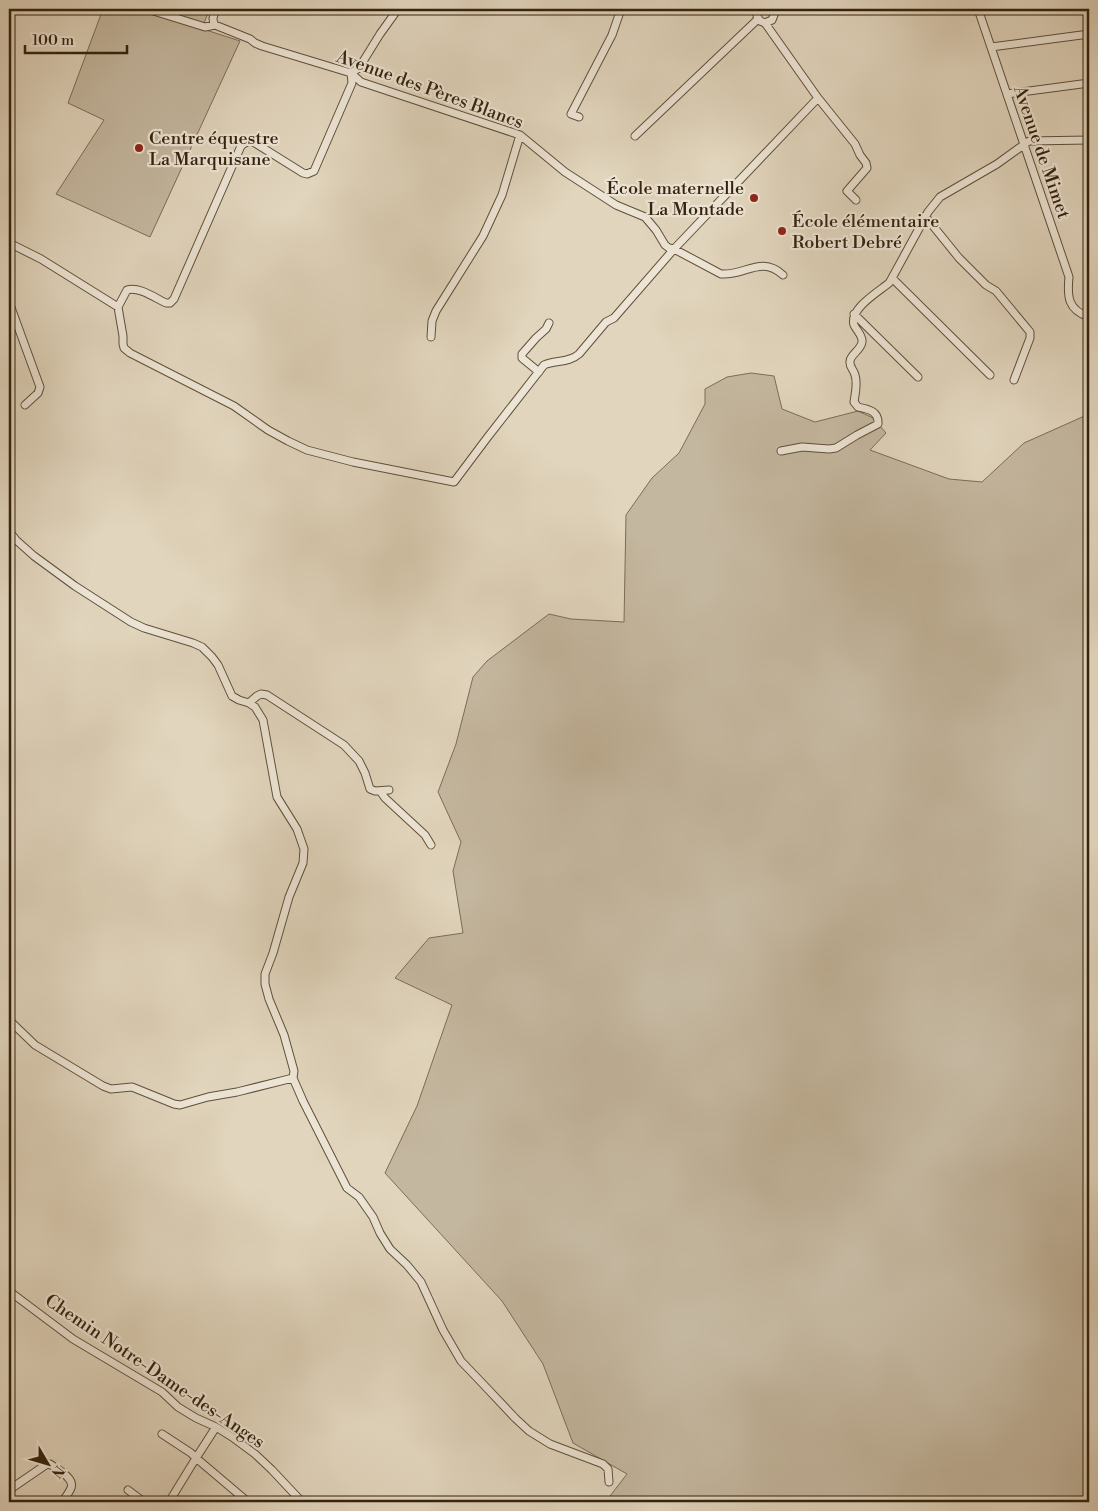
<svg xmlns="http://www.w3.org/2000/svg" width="1098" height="1511" viewBox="0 0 1098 1511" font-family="'Libre Bodoni',serif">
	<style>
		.green { fill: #c4b79f; stroke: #7c6c56 }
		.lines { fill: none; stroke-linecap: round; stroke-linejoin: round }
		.minor-casing { stroke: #604f3a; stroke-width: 9 }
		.minor { stroke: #ece4d4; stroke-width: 7 }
		.poi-dot { fill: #8f2418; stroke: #ece4d4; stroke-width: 2 }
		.labels { text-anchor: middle; stroke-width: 4.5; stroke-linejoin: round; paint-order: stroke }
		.street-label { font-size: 18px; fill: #35220e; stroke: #ece4d4 }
		.poi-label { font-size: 18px; fill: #35220e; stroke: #ece4d4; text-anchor: start }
	</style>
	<rect width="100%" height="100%" fill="#e1d5bd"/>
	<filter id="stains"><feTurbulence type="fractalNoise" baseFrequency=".004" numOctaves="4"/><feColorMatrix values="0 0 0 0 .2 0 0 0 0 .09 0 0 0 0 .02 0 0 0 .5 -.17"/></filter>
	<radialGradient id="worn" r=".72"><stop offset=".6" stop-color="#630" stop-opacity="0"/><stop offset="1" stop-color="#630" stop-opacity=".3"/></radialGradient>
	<path class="green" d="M103 9H141L240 41 150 237 56 194 104 120 68 103Z
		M152 9H210L203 25Z
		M751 373 774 376 782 409 815 422 858 411 873 418 886 433 870 450 949 479 982 482 1024 443 1089 414V1502H602L607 1500 627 1474 573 1443 543 1364 502 1301 385 1173 417 1106 452 1005 395 978 429 938 463 933 453 871 461 842 438 792 456 744 473 677 487 661 549 614 571 619 624 622 626 515 652 478 679 453 705 404V389L727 377Z"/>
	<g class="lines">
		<g class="minor-casing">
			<path id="minor" d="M147 9 205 27 215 25 250 39 255 43 262 46 351 73 361 82 520 135 565 172 616 205 645 217 656 230 665 245 669 248 674 249 721 274C745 276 761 255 783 275
				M758 9 757 16 760 21 765 23 772 20 774 15 772 9
				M978 9 1069 277C1067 297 1068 310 1089 317
				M765 23 818 98 855 144 860 155 866 163 867 168 847 191 856 200
				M215 25C211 19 214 15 216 9
				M991 47 1089 34
				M351 73 359 68 380 34 398 9
				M1007 94 1089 83
				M579 117 571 114 612 35 621 9
				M635 136 758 19
				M925 216 959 258 986 285 996 291 1030 332V338L1014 380
				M9 243 41 259 118 307 123 336V344L124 348 130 353 234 406 268 430 288 441 307 450 353 462 454 482 487 438 544 365C555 360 569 363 579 354L606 322 614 318 674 249 818 98
				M892 278 990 375
				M9 302 40 387 38 393 25 405
				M118 307 127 290C139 286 155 298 166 303H170L174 299 241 146 245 143 250 141 255 143 303 173 307 174 314 171 352 83 351 73
				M854 314 918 377
				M431 337 432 321 436 311 483 236 502 195 520 135
				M539 372 522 358V354L536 338 546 329 549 323
				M781 451 802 447 829 449 836 448 857 435 878 424C879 411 868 409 858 407L854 402C855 394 858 384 855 375 854 370 849 367 850 361 851 354 861 350 862 342 863 336 857 331 854 325 849 309 878 292 889 283L892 278 928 212 940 197 997 164 1029 141 1089 140
				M9 531 16 540 34 556 75 586 131 622 144 628 193 643 202 647 212 657 218 665 232 696 239 700 249 703 255 707 263 720 277 797 297 829 304 849 303 863 289 897 273 953 265 974V984L269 999 284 1035 294 1071 293 1078 303 1101 347 1188 359 1197 373 1217 380 1233 390 1249 407 1265 421 1282 443 1330 461 1361 483 1384 515 1418 529 1431 550 1444 603 1464 608 1469 609 1482
				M249 703 257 696 261 694 267 695 344 745 359 761 365 773 370 789 375 791 389 790
				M380 791 385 798 425 835 431 845
				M9 1020 35 1045 103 1086 111 1089 132 1087 174 1104 180 1105 208 1097 237 1092 293 1078
				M9 1291 73 1339 162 1392 178 1407 196 1418 216 1427 232 1437 255 1454 272 1470 302 1502
				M162 1434 191 1453 196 1458 216 1427
				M9 1490 47 1464H50C57 1469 75 1478 71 1488 69 1493 65 1498 62 1502
				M128 1490 144 1502
				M169 1502 196 1458 248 1502"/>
		</g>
		<use href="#minor" class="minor"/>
	</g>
	<g class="poi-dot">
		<circle cx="139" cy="148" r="5"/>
		<circle cx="754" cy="198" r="5"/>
		<circle cx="782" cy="231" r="5"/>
	</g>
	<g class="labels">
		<g class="street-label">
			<text transform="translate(430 89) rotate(20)" y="6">Avenue des Pères Blancs</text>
			<text transform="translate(1042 152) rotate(71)" y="6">Avenue de Mimet</text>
			<text transform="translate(155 1371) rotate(34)" y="6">Chemin Notre-Dame-des-Anges</text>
		</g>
		<g class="poi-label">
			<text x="149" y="144">Centre équestre<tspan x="149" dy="21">La Marquisane</tspan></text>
			<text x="744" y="194" text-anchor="end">École maternelle<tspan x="744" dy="21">La Montade</tspan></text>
			<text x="792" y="227">École élémentaire<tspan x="792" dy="21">Robert Debré</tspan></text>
		</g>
	</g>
	<rect width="1098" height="1511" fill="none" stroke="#e1d5bd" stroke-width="30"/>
	<rect x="10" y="10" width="1078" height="1491" fill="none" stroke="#35220e" stroke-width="2.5"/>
	<rect x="15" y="15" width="1068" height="1481" fill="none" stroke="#35220e"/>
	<g transform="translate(48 1464) rotate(128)" stroke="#ece4d4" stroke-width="4" paint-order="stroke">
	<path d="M0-4L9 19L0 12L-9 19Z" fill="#35220e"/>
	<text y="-8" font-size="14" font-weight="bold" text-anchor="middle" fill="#35220e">N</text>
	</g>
	<path d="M25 45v8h102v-8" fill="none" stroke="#35220e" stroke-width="2.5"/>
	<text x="32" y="45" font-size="15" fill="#35220e" stroke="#ece4d4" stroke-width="4" paint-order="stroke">100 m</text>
	<rect width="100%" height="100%" filter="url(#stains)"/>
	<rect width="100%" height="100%" fill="url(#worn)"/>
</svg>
